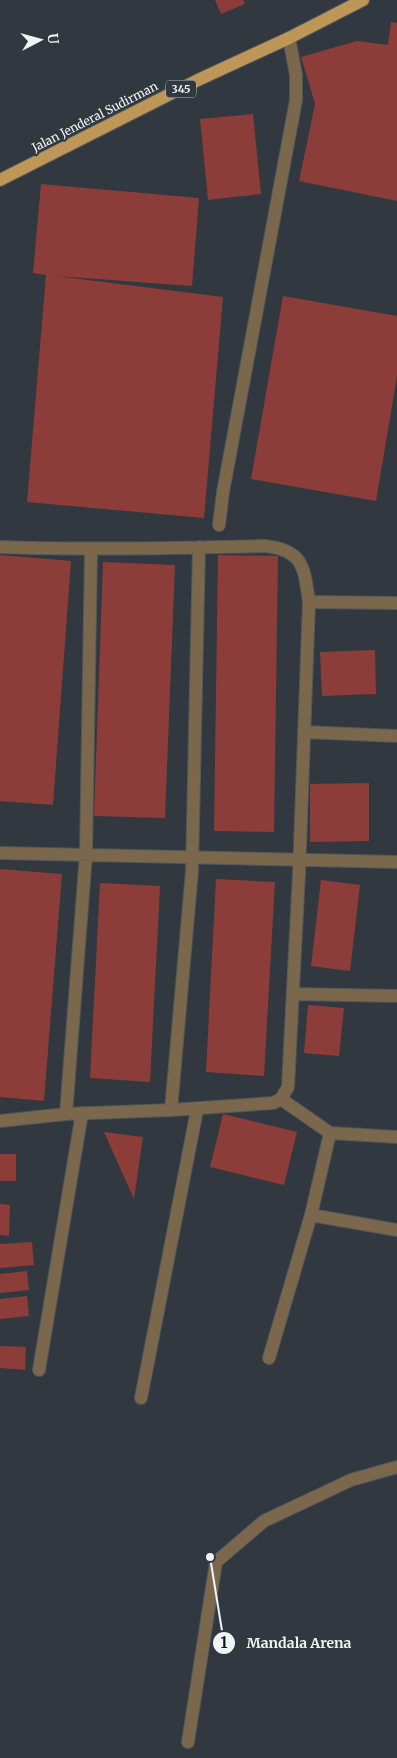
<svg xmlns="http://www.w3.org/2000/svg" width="397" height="1758" viewBox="0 0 397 1758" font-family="Merriweather,serif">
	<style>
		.building { fill: #8c3d39 }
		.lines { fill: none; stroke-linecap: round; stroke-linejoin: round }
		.service-casing { stroke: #50565d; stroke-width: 14 }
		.minor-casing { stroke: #50565d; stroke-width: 14 }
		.primary-casing { stroke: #50565d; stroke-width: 14 }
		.service { stroke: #7b674b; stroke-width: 12 }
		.minor { stroke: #7b674b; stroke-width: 12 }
		.primary { stroke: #be9658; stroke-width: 12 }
		.labels { text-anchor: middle; stroke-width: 4.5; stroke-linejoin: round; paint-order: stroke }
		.shield { fill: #32383f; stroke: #b7bcc1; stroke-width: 1 }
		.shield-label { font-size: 11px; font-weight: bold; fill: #f0f4f9 }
		.street-label { font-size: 12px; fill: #f0f4f9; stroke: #32383f }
		.leader { fill: none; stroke: #f0f4f9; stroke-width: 2 }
		.callout-dot { fill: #f0f4f9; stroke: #32383f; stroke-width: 2 }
		.mark-label { font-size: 15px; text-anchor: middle; font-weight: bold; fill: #111 }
		.callout-label { font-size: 14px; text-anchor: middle; font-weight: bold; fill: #f0f4f9; stroke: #32383f; stroke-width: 4.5; stroke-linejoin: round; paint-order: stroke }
	</style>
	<rect width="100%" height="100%" fill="#32383f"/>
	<path class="building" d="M215 0H243L245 4 221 14Z
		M391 22 397 23V201L299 181 315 104 301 57 357 41 388 45Z
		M253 114 261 194 208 200 200 119Z
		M41 184 199 198 192 286 56 276 223 297 204 518 27 502 46 275 33 273Z
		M283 296 397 316V376L376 501 251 479Z
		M0 555 71 561 53 805 0 801Z
		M218 555 278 556 274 832 214 831Z
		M103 562 175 565 165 818 94 816Z
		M375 650 376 694 322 696 320 652Z
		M369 783V841L310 842V784Z
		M0 869 62 874 44 1101 0 1097Z
		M216 879 275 882 264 1076 206 1072Z
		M321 880 360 885 350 971 311 966Z
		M100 883 160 886 150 1082 90 1078Z
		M308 1005 344 1008 339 1056 304 1053Z
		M223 1114 297 1132 284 1185 210 1167Z
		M104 1132 143 1137 134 1199Z
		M0 1154H16V1181H0Z
		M0 1204 10 1205 9 1236 0 1235Z
		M32 1242 34 1265 0 1268V1244Z
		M27 1271 29 1290 0 1293V1274Z
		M27 1296 29 1316 0 1319V1299Z
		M0 1346 26 1347 25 1370 0 1368Z"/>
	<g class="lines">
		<g class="service-casing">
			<path id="service" d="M219 525 223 492 296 100V75L289 38
				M309 602 397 603
				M304 732 397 736
				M188 1742 216 1562 264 1521 351 1480 397 1467"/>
		</g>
		<g class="minor-casing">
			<path id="minor" d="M0 547C88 550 176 548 265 546 304 550 304 568 309 602L299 873 288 1087 281 1099 273 1103 171 1110 192 871 199 547
				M0 853 397 862
				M293 994 397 996
				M281 1099 330 1133 397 1137
				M66 1114 86 854 91 550
				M0 1121 66 1114 171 1110
				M311 1215 397 1230
				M269 1358 311 1215 330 1133
				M39 1370 82 1113
				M141 1398 197 1110"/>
		</g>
		<g class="primary-casing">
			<path id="primary" d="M0 180 198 80 289 38 363 0"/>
		</g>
		<use href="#service" class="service"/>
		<use href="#minor" class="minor"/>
		<use href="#primary" class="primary"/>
	</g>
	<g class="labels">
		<rect class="shield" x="166" y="80.5" width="30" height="17" rx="4"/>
		<g class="shield-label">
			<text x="181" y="93">345</text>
		</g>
		<g class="street-label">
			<text transform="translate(95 117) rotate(-27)" y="4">Jalan Jenderal Sudirman</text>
		</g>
	</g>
	<path class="leader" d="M210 1557L224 1643"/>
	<g class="callout-dot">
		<circle cx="210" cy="1557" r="5"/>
		<circle cx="224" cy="1643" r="12"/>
	</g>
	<g class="mark-label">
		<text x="224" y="1648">1</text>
	</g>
	<g class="callout-label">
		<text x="299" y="1648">Mandala Arena</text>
	</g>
	<g transform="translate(40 40) rotate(84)" stroke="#32383f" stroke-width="4" paint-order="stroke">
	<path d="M0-4L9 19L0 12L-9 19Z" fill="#f0f4f9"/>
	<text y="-8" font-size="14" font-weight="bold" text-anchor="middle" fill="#f0f4f9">U</text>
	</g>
</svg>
